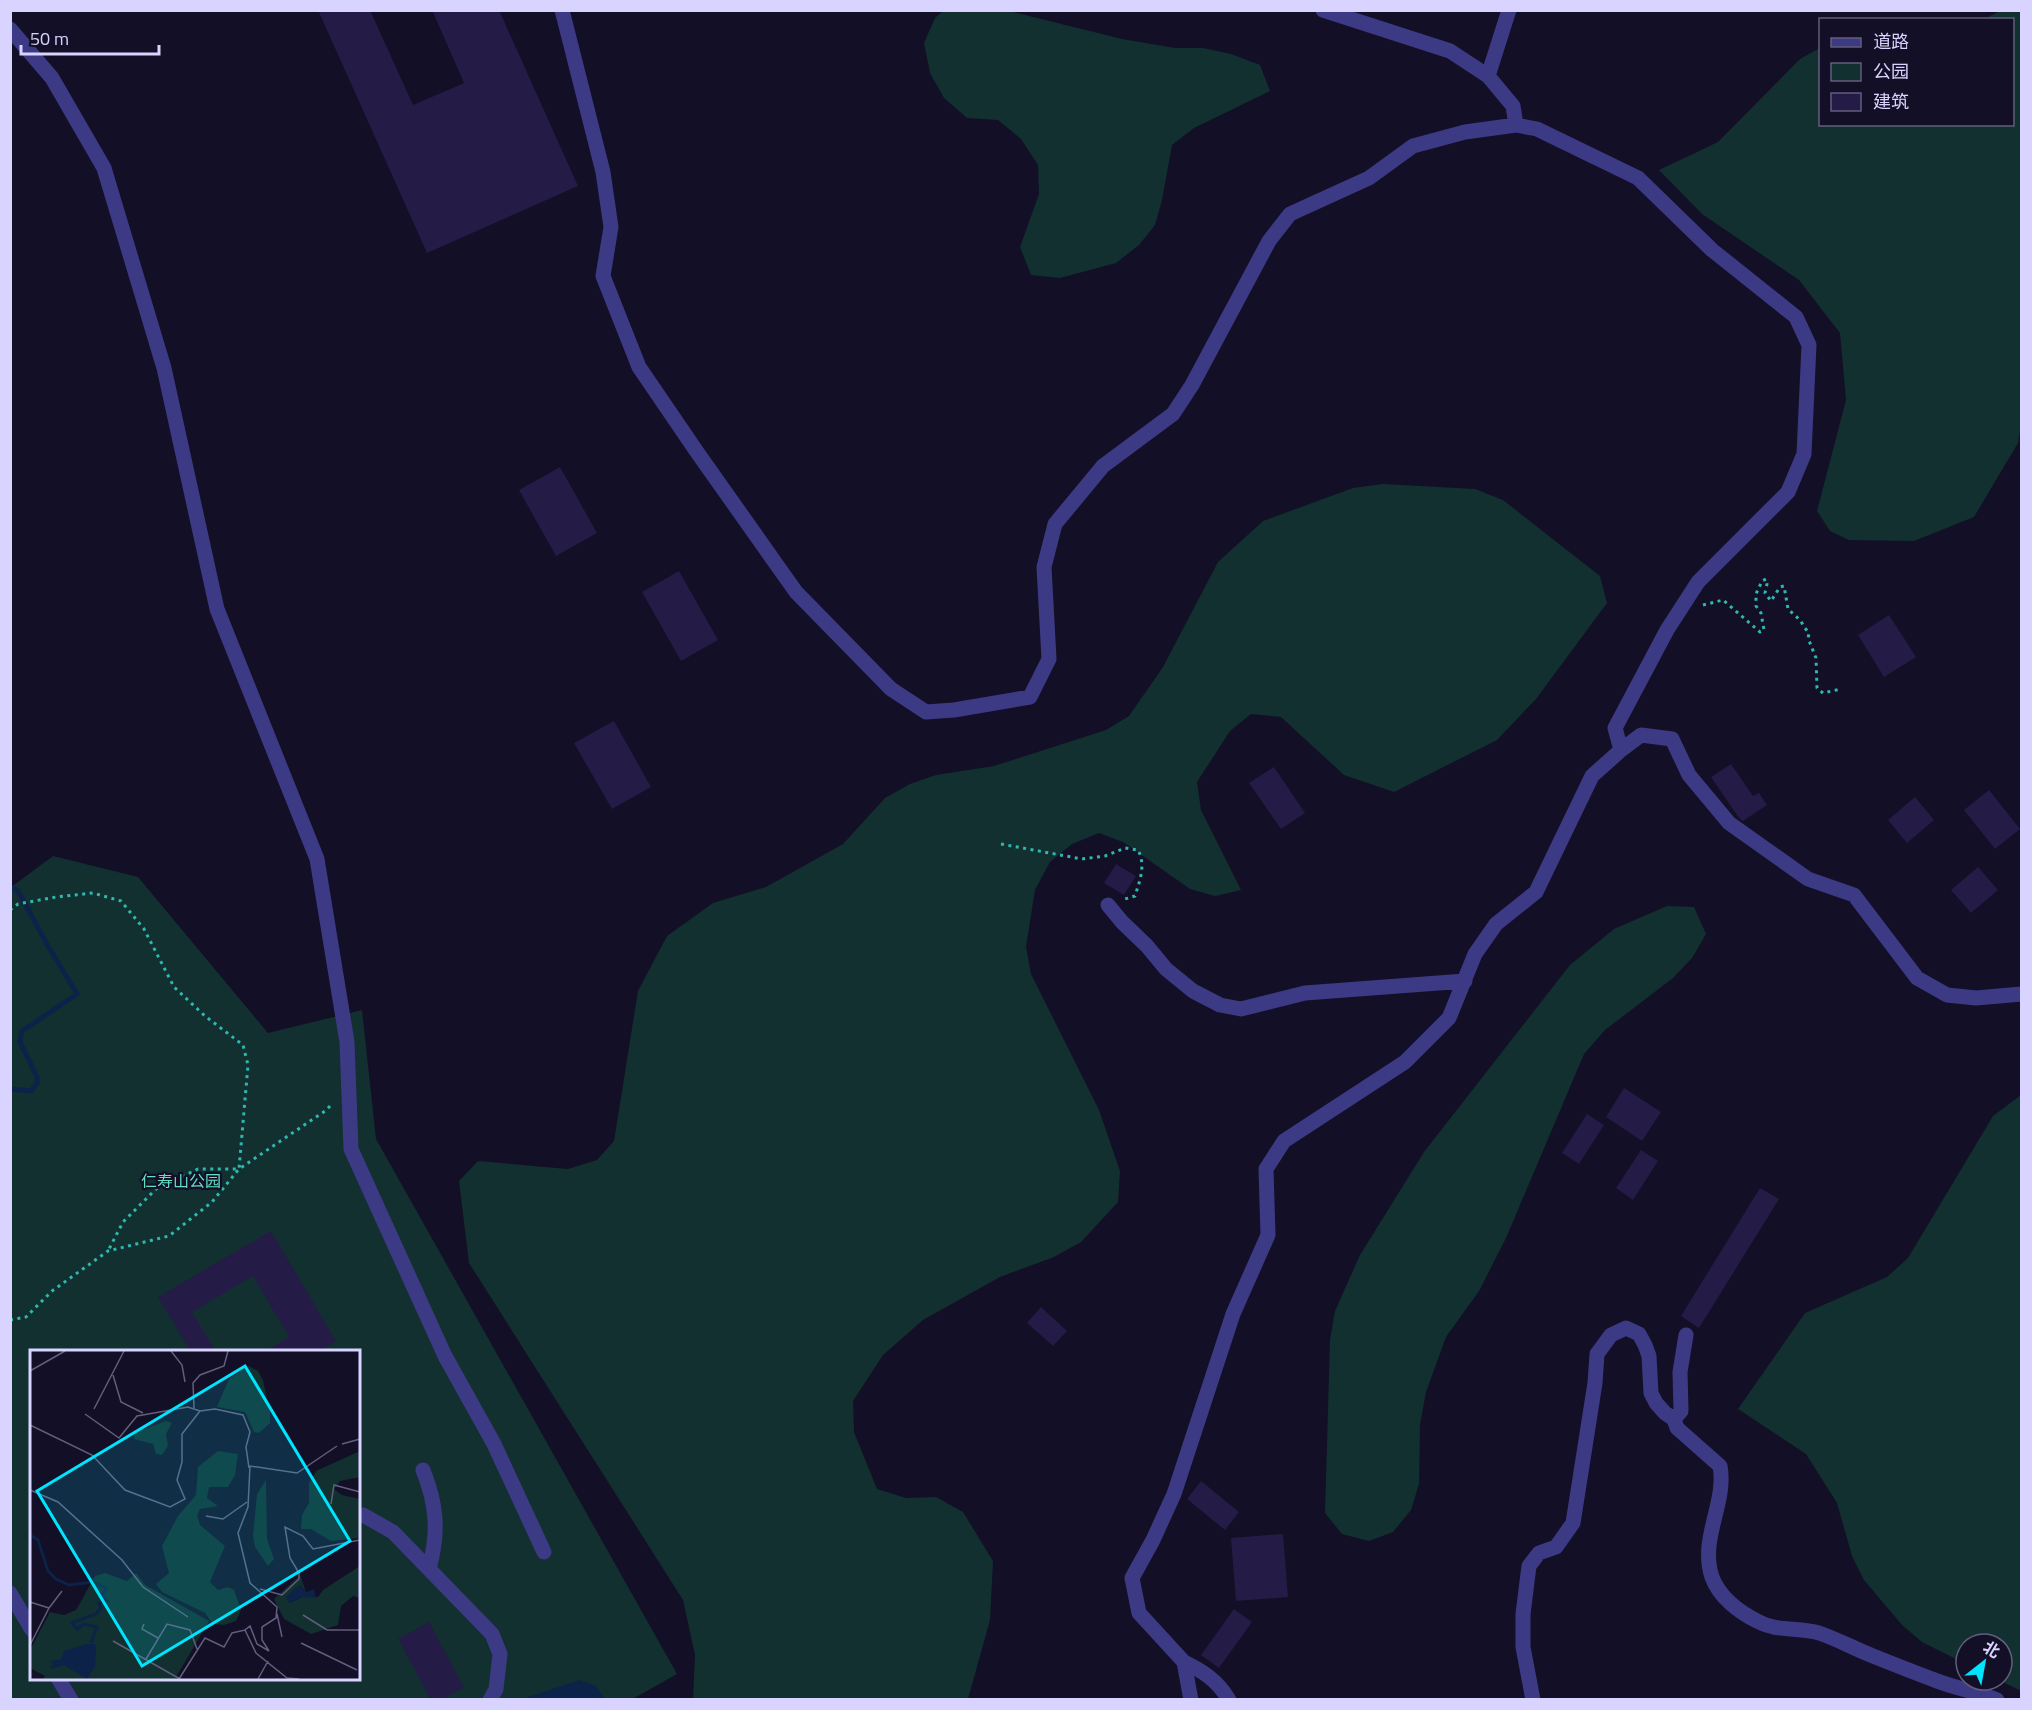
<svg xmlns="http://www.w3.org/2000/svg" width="2032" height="1710" viewBox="0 0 2032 1710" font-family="'Titillium Web','Noto Sans SC',sans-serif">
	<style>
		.green { fill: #12302f; fill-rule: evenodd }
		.water { fill: #0c2248 }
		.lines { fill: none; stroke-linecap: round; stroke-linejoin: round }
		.stream { stroke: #0c2248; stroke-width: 5 }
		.building { fill: #241b47 }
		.path { stroke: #2fb8b0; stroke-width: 3; stroke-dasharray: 3 4.5; stroke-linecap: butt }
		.minor { stroke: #3d3a85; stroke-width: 15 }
		.labels { text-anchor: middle; stroke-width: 4.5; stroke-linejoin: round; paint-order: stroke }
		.park-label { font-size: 16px; fill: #5fe0c0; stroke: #130f26 }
		.inset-river { fill: none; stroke: #0c2248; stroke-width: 3 }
		.inset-road { fill: none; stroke: #625e7d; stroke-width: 1.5 }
		.view { fill: #00e5ff; fill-opacity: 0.15; stroke: #00e5ff; stroke-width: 3 }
		.inset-edge { fill: none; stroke: #d9d4ff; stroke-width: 3 }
	</style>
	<rect width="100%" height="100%" fill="#130f26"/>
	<path class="green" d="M943 11H1009L1122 39 1175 48H1203L1231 54 1260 65 1270 91 1194 128 1172 145 1162 200 1155 225 1139 245 1116 263 1060 278 1031 275 1020 247 1039 194 1038 165 1021 139 998 120 967 118 944 98 930 73 924 43 935 18Z
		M2000 11H2022V420L2018 443 1974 517 1914 541 1849 540 1830 531 1817 511 1846 400 1840 333 1799 280 1702 214 1659 170 1718 142 1800 59 1820 48V124H2012V20L1984 19Z
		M1383 484 1475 489 1503 500 1600 576 1607 603 1536 699 1497 740 1394 792 1344 775 1281 717 1251 714 1230 731 1197 782 1201 810 1241 890 1215 896 1190 889 1123 842 1099 833 1072 844 1050 862 1035 890 1026 947 1031 974 1099 1110 1120 1171 1118 1202 1081 1242 1054 1257 1000 1277 923 1320 883 1355 853 1401 854 1432 877 1489 906 1498 936 1497 963 1512 993 1561 990 1620 968 1699H693L695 1655 683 1600 469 1263 459 1181 478 1161 568 1169 597 1160 614 1141 638 991 667 936 713 903 766 887 843 844 885 798 910 784 936 775 994 766 1106 730 1129 716 1163 667 1218 562 1263 521 1353 488Z
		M53 856 138 877 268 1033 362 1010 376 1139 677 1674 631 1700H11L10 888ZM32 1352H358V1678H32Z
		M1667 906 1694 907 1706 934 1692 958 1673 978 1605 1030 1584 1054 1506 1238 1479 1291 1446 1337 1426 1392 1420 1425 1419 1484 1411 1510 1393 1532 1369 1541 1342 1534 1325 1513 1330 1340 1335 1311 1360 1255 1424 1152 1570 965 1614 929Z
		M2021 1095V1691L1999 1680H2002V1644H1966V1664L1922 1642 1902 1625 1864 1580 1852 1556 1837 1503 1806 1454 1738 1409 1805 1313 1887 1277 1908 1258 1993 1116Z"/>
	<path class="water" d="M579 1680 596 1686 605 1699H522Z"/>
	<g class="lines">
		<path class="stream" d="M10 886 18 891 48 946 77 994 22 1031 20 1042 37 1077V1083L31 1091 10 1089"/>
	</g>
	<path class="building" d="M318 10H370L413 105 464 83 432 10H499L578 186 427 253Z
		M560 467 597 533 556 556 519 490Z
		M679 571 718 640 681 661 642 592Z
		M1889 615 1916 657 1884 677 1858 635Z
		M614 721 651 787 612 809 574 743Z
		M1731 764 1753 796 1759 793 1767 805 1743 821 1739 818 1711 777Z
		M1274 767 1305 813 1281 829 1249 783Z
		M1989 790 2020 829 1995 849 1964 810Z
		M1915 797 1934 820 1907 843 1888 820Z
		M1116 864 1136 876 1124 895 1104 883Z
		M1978 867 1998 890 1971 913 1951 890Z
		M1624 1088 1661 1112 1642 1141 1606 1117Z
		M1587 1114 1604 1125 1579 1164 1562 1153Z
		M1641 1150 1658 1161 1633 1200 1616 1188Z
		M1760 1188 1779 1199 1699 1328 1681 1316Z
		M271 1231 336 1341 318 1352H264L289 1337 253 1276 192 1312 216 1352H191L158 1297Z
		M1041 1307 1067 1331 1053 1346 1027 1323Z
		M1201 1481 1239 1512 1225 1530 1187 1499Z
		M1283 1534 1288 1597 1236 1601 1231 1538Z
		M1234 1609 1252 1622 1219 1668 1201 1655Z
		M429 1622 464 1687 441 1700H431L398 1639Z"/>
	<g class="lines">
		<path class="path" d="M1703 605 1723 600 1760 632 1764 630 1761 613 1756 606V594L1762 581 1766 579 1767 584 1765 593 1771 601 1780 587 1784 586 1788 609 1800 620 1809 634 1808 638 1816 658 1817 688 1823 693 1841 689
			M1001 844 1082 859 1105 856 1125 848 1138 850C1146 865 1140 880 1135 896L1125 899
			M10 910 18 904 56 897 93 893 121 901 144 929 174 987 205 1016 243 1045 248 1065 239 1169H198L156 1189 123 1222 108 1251
			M10 1320 26 1317 52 1291 108 1251 169 1236 212 1202 239 1169 325 1111 333 1103"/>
		<path class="minor" d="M562 10 603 172 611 227 603 276 639 367 697 452 796 592 891 689 926 712 954 710 1030 697 1049 659 1044 567 1055 524 1103 466 1173 414 1192 385 1269 241 1290 214 1369 178 1413 146 1465 132 1516 125 1537 129 1638 178 1712 250 1796 317 1809 345 1804 454 1788 492 1698 582 1667 630 1615 728 1621 750
			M1323 10 1450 51 1488 76 1513 106 1516 125
			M10 29 52 78 104 168 164 368 217 609 317 859 347 1042 351 1149 445 1356 494 1444 544 1552
			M1488 76 1509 10
			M1108 905 1122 922 1147 946 1166 969 1193 991 1220 1005 1241 1009 1305 993 1465 981
			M1674 1419 1681 1411 1680 1372 1686 1335
			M423 1470C437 1505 439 1532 429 1569
			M358 1516 363 1515 393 1532 492 1634 500 1654 496 1689 490 1700
			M10 1593 32 1630
			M1184 1662C1203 1671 1218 1681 1229 1700
			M58 1678 71 1700
			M1191 1700 1184 1662 1139 1613 1132 1578 1153 1540 1174 1494 1233 1314 1268 1235 1266 1169 1284 1141 1405 1062 1449 1018 1475 954 1496 924 1536 892 1592 776 1621 750 1641 735 1672 739 1689 775 1729 823 1808 879 1854 895 1917 978 1947 995 1976 998 2022 994
			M1533 1700 1523 1647V1614L1529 1566 1539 1553 1556 1547 1573 1523 1595 1383 1597 1354 1611 1335 1626 1328 1639 1334 1645 1345 1649 1356 1651 1393 1656 1403 1665 1413 1674 1419 1677 1428 1720 1466C1727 1503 1699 1539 1712 1577 1719 1597 1739 1612 1757 1621 1777 1632 1798 1627 1819 1633 1837 1639 1855 1649 1873 1656 1893 1664 1913 1672 1932 1679 1953 1688 1976 1691 1997 1700"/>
	</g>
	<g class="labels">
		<g class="park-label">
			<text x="181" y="1187">仁寿山公园</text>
		</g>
	</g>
	<g transform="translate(30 1350)">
		<rect width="330" height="330" fill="#130f26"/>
		<path d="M219 16 228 21 233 30 240 63V73L229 83 224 82 215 62 187 57 199 29ZM136 71 142 73 136 84 138 96 132 105 126 104 123 94 104 89V83ZM188 101 208 104 205 125 198 137H179L177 148 188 156 170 159 167 165 170 175 195 196 180 232 188 240 198 237 204 240 211 260 206 271 194 275 183 274 175 263 132 242 126 234 139 223 132 196 148 166 166 145 168 117ZM330 101V127L310 131 304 139 312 145 330 149V188L301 191 281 179H271L272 165 279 153V133L286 121ZM236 130 237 189 244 209 238 216 225 197 223 186 227 144ZM330 216V248L323 246 311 256 308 275 281 284 254 269 244 249 270 225 276 242 270 235 259 253 272 247H288L293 240ZM75 223 97 231 106 223 115 235 179 271 145 329H13L15 326 0 318V300L20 262 34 265 46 260 65 226Z" fill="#12302f"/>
		<path d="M269 235 276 242 284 239 286 248 272 247 259 253 256 247ZM56 294H65L66 298 65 316 57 329 34 315 21 319 22 311 31 309 34 301Z" fill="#0c2248"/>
		<path class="inset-river" d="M0 185 8 190 18 221 26 229 39 235 63 232 76 238 72 246 77 251 69 253 71 258 66 264 42 273 47 279 54 274 67 277 61 293"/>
		<path class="inset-road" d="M141 1 152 15 155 32M0 21 35 1M83 25 91 52 113 63M164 58 163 33 170 25 194 16 198 1M64 59 94 1M55 64 89 88 107 66 158 57 170 61M0 75 62 105 95 140 140 157 155 149 147 130 152 112V84L170 61 185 59 213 65 220 82 216 97 219 118M312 94 330 89M0 140 28 152 92 210 113 237 158 267M301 154 304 135 330 142M176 166 193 169 217 152M230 239 252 245 269 229V223L260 208 255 177 273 186 283 199 330 190M0 252 19 258 0 295M19 258 32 241M247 264 252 287M273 265 297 280H330M114 274 112 279 128 288M215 280 220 276 227 294 239 301 232 290V277L246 268 247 257 220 233 208 183 218 157 220 116 267 123 307 96M83 291 150 329M271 293 327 320M116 309 137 274 160 280 167 299M149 329 175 288 194 297 202 283 215 280 226 303 257 328 269 329M228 329 238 311"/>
		<path class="view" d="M215 16 320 191 112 316 7 141Z"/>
		<rect width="330" height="330" class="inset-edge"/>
	</g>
	<rect width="2032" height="1710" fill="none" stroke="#d9d4ff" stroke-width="24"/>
	<rect x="1819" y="18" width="195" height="108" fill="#130f26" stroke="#625e7d" stroke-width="1.5"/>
	<rect x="1831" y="38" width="30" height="9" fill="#3d3a85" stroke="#625e7d" stroke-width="1.5"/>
	<text x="1873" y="48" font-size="18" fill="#d9d4ff">道路</text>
	<rect x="1831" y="63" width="30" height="18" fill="#12302f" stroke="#625e7d" stroke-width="1.5"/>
	<text x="1873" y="78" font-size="18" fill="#d9d4ff">公园</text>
	<rect x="1831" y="93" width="30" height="18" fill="#241b47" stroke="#625e7d" stroke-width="1.5"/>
	<text x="1873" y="108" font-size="18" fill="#d9d4ff">建筑</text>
	<g transform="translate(1984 1662) rotate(31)"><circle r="28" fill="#130f26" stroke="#625e7d" stroke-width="1.5"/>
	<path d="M0-4.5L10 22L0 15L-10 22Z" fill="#00e5ff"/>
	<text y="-9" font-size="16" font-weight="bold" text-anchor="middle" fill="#d9d4ff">北</text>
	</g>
	<path d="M21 45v9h138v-9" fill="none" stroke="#d9d4ff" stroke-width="3"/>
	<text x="30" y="45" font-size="18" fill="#d9d4ff" stroke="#130f26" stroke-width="4.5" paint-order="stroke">50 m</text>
</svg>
